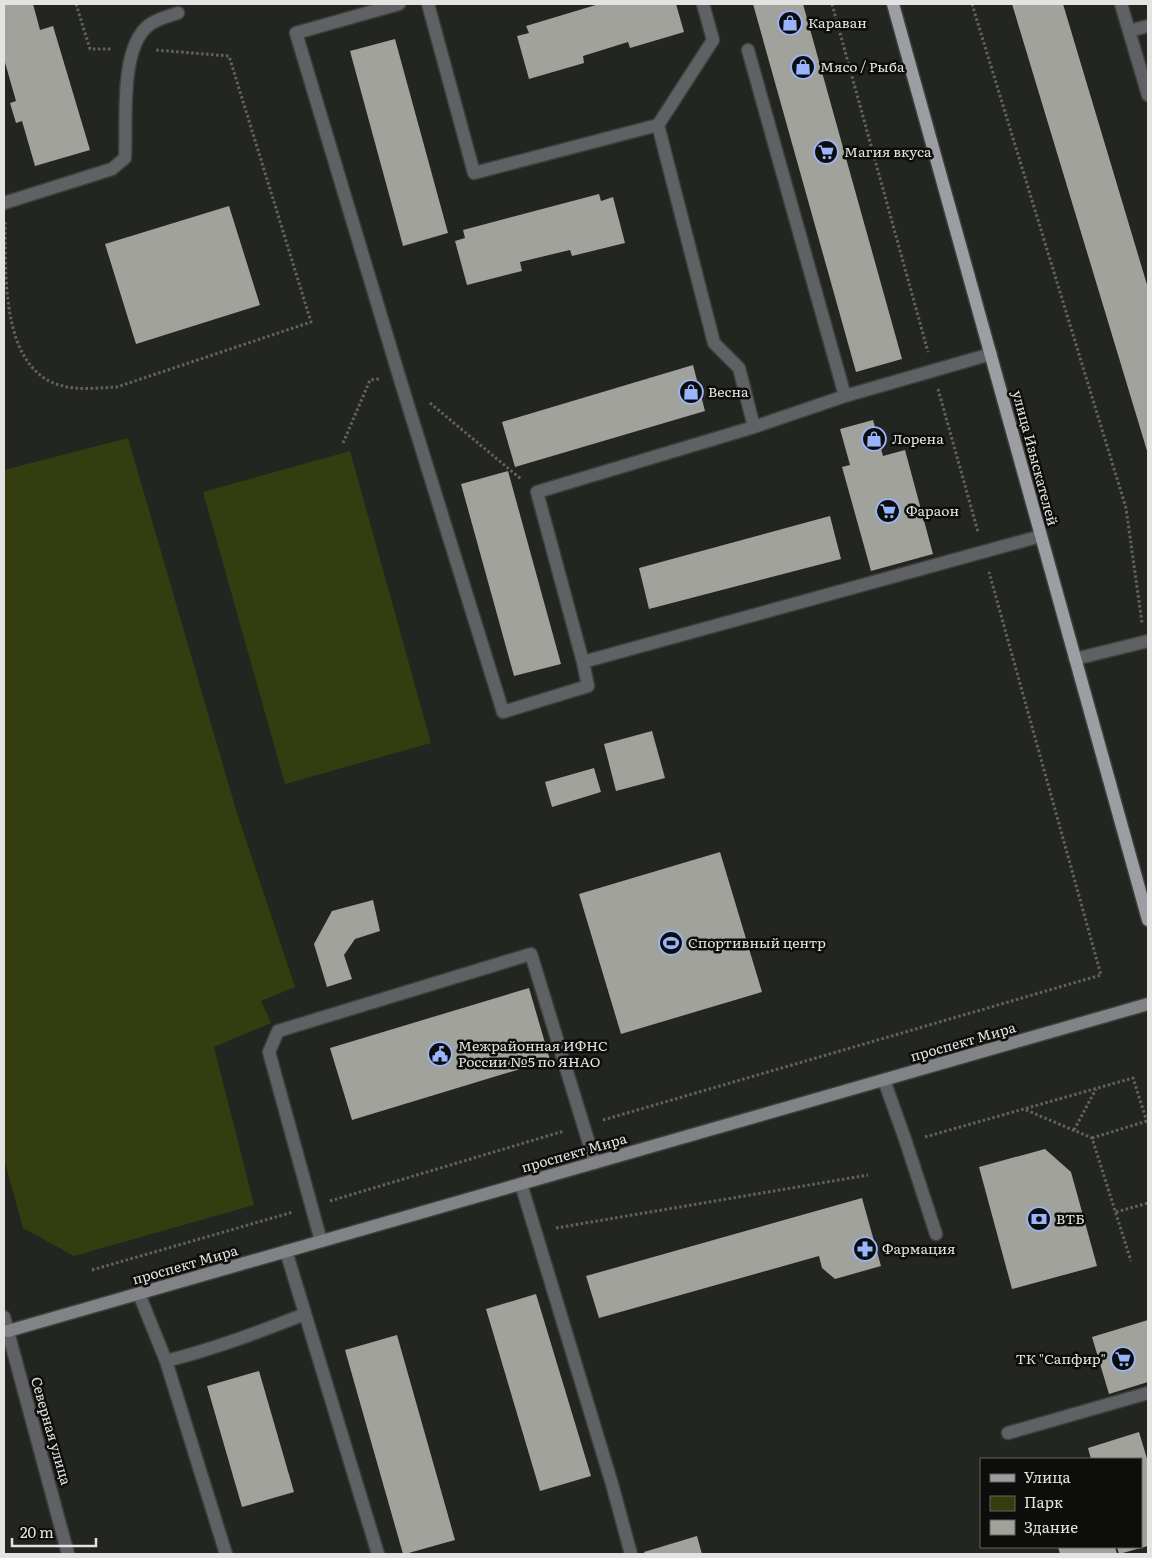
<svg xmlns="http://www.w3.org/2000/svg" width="1152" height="1558" viewBox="0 0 1152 1558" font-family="Literata,serif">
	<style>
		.green { fill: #343d0f }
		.building { fill: #a1a29c }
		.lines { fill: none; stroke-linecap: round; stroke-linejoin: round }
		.lane-casing { stroke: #3e403b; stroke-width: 15 }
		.street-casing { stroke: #3e403b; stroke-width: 15 }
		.secondary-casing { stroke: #3e403b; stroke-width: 15 }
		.primary-casing { stroke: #3e403b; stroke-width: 15 }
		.path { stroke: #62635f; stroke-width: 3; stroke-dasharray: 2.5 2.5; stroke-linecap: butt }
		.lane { stroke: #606164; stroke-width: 12 }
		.street { stroke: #606164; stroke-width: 12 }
		.secondary { stroke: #828387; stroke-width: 12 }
		.primary { stroke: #9c9ea3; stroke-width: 12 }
		.labels { text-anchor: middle; stroke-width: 5; stroke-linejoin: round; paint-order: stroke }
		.poi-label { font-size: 14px; fill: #e3e4e1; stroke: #0d0e0b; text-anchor: start }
		.street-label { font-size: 14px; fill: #e3e4e1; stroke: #0d0e0b }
	</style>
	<rect width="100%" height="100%" fill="#232520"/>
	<path class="green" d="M128 438 236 810 295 987 261 1001 271 1023 214 1047 254 1205 74 1256 23 1228 4 1159V470Z
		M350 451 431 743 285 784 203 492Z"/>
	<path class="building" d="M4 4H33L40 30 53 26 90 150 35 166 22 121 16 123 10 103 16 101 4 59Z
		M599 4H676L684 32 630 48 628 42 583 56 584 63 529 79 517 36 529 33 526 26Z
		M753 4H803L902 359 856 372Z
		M1012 4H1063L1148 288V454Z
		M395 39 448 233 403 246 350 51Z
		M599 194 601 201 613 197 625 243 572 256 570 250 520 262 522 271 467 285 455 241 465 238 463 230Z
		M229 206 260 305 136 344 105 244Z
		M693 365 705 411 515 467 502 422Z
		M873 420 883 456 905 450 933 554 871 571 842 467 850 465 840 429Z
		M508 471 561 664 514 676 461 484Z
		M830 516 841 559 649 609 639 568Z
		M652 731 665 778 616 791 604 744Z
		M594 768 601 792 552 807 545 782Z
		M720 852 762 992 621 1034 579 894Z
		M373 900 380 931 355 939 344 955 352 979 327 987 314 944 332 911Z
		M529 988 550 1060 352 1120 330 1048Z
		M1045 1149 1071 1172 1097 1266 1012 1289 979 1167Z
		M862 1198 881 1266 835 1279 822 1268 819 1256 599 1318 586 1276Z
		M536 1294 591 1476 540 1491 486 1309Z
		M1148 1320V1382L1109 1394 1092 1337Z
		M397 1335 455 1540 405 1554H403L345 1350Z
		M259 1371 294 1492 242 1507 207 1386Z
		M1139 1432 1148 1462V1546L1119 1554 1117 1547H1141V1459H1091L1088 1448Z
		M697 1536 702 1554H645L644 1552Z
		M1058 1547H1115L1117 1554H1060Z"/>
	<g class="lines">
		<g class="lane-casing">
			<path id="lane" d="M399 4 296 33 399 376 503 712 588 686 583 662 537 492 754 427 845 396 991 354
				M428 4 474 173 658 125 714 343 739 368 754 427
				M1121 4 1148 95
				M1129 31 1148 26
				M748 50 845 396
				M658 125 713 40 703 4
				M4 202V203L112 169 125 158C127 123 119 48 149 25 157 19 169 16 178 13
				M1075 659 1148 641
				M583 662 1041 536
				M884 1080 906 1142 936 1234
				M521 1184 612 1484 631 1554
				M321 1241 269 1052 278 1031 531 954 595 1163
				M286 1251 378 1554
				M139 1294 166 1361 226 1554
				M166 1361C214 1349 259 1332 305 1314
				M1008 1433 1148 1393"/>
		</g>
		<g class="street-casing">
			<path id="street" d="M4 1317 68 1554"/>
		</g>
		<g class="secondary-casing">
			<path id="secondary" d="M8 1331 1148 1004"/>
		</g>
		<g class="primary-casing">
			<path id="primary" d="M893 4 1148 920"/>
		</g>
		<path class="path" d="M76 4 90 49H112
			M832 4 928 352
			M972 4 1126 508 1142 623
			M5 222C6 271 0 363 56 384 75 391 97 388 117 387L311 322 229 56 156 50
			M938 389 978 532
			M430 403 521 479
			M343 443 370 380 379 379
			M1026 1110 1092 1138 1131 1261
			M603 1120 1101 975 989 572
			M1074 1130 1096 1089
			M925 1137 1133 1078 1148 1125
			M1092 1138 1147 1121
			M330 1201 564 1131
			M1116 1212 1148 1203
			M556 1228 868 1175
			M92 1270 293 1212"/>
		<use href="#lane" class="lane"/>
		<use href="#street" class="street"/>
		<use href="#secondary" class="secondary"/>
		<use href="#primary" class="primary"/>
	</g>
	<defs>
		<g id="shop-ring" transform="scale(1.25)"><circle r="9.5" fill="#0d0e0b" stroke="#99b5fd" stroke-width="1.5"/><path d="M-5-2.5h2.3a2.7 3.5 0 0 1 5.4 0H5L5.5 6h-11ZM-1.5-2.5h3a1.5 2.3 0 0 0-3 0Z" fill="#99b5fd"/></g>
		<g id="supermarket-ring" transform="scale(1.25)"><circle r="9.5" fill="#0d0e0b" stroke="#99b5fd" stroke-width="1.5"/><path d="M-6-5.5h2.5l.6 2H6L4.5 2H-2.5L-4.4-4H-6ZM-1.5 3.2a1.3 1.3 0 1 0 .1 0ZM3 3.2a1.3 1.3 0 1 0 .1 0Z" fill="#99b5fd"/></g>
		<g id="stadium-ring" transform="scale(1.25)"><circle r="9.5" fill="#0d0e0b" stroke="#99b5fd" stroke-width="1.5"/><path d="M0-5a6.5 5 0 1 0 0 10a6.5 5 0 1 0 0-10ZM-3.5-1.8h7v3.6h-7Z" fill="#99b5fd"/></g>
		<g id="civic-ring" transform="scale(1.25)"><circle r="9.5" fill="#0d0e0b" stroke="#99b5fd" stroke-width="1.5"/><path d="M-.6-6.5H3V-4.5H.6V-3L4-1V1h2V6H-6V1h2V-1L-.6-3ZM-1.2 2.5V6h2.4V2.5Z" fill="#99b5fd"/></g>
		<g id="bank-ring" transform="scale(1.25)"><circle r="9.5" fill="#0d0e0b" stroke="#99b5fd" stroke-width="1.5"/><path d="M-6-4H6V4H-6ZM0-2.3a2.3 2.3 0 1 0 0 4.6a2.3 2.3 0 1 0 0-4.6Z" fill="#99b5fd"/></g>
		<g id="pharmacy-ring" transform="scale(1.25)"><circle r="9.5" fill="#0d0e0b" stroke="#99b5fd" stroke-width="1.5"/><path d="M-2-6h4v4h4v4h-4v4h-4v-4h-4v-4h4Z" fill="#99b5fd"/></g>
	</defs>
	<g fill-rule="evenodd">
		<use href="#shop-ring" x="790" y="23"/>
		<use href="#shop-ring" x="803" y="67"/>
		<use href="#supermarket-ring" x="826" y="152"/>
		<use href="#shop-ring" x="691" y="392"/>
		<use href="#shop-ring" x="874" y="439"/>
		<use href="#supermarket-ring" x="888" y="511"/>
		<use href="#stadium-ring" x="671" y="943"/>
		<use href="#civic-ring" x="440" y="1054"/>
		<use href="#bank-ring" x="1039" y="1219"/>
		<use href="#pharmacy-ring" x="865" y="1249"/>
		<use href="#supermarket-ring" x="1123" y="1359"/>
	</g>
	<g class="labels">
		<g class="poi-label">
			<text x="808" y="28">Караван</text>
			<text x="820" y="72">Мясо / Рыба</text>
			<text x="844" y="157">Магия вкуса</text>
			<text x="708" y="397">Весна</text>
			<text x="892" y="444">Лорена</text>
			<text x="906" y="516">Фараон</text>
			<text x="688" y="948">Спортивный центр</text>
			<text x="458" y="1051">Межрайонная ИФНС<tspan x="458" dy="16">России №5 по ЯНАО</tspan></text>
			<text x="1056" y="1224">ВТБ</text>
			<text x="882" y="1254">Фармация</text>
			<text x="1106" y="1364" text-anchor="end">ТК "Сапфир"</text>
		</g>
		<g class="street-label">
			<text transform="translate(1035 458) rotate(75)" y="5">улица Изыскателей</text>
			<text transform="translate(963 1042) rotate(-16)" y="5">проспект Мира</text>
			<text transform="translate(574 1153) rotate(-16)" y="5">проспект Мира</text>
			<text transform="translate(185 1265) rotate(-16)" y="5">проспект Мира</text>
			<text transform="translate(51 1431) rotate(74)" y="5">Северная улица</text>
		</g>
	</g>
	<rect width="1152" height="1558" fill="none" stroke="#e3e4e1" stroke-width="10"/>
	<rect x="980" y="1458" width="162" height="90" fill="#0d0e0b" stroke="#636461"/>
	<rect x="990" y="1474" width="25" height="8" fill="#9c9ea3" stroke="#636461"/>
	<text x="1024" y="1483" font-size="15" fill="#e3e4e1">Улица</text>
	<rect x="990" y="1496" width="25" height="15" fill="#343d0f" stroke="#636461"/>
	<text x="1024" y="1508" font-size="15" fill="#e3e4e1">Парк</text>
	<rect x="990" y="1520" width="25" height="15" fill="#a1a29c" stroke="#636461"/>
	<text x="1024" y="1533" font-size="15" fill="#e3e4e1">Здание</text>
	<path d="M12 1538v8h84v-8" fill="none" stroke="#e3e4e1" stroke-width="2.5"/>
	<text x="20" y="1538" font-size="15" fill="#e3e4e1" stroke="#0d0e0b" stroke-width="4" paint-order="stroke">20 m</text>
</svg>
